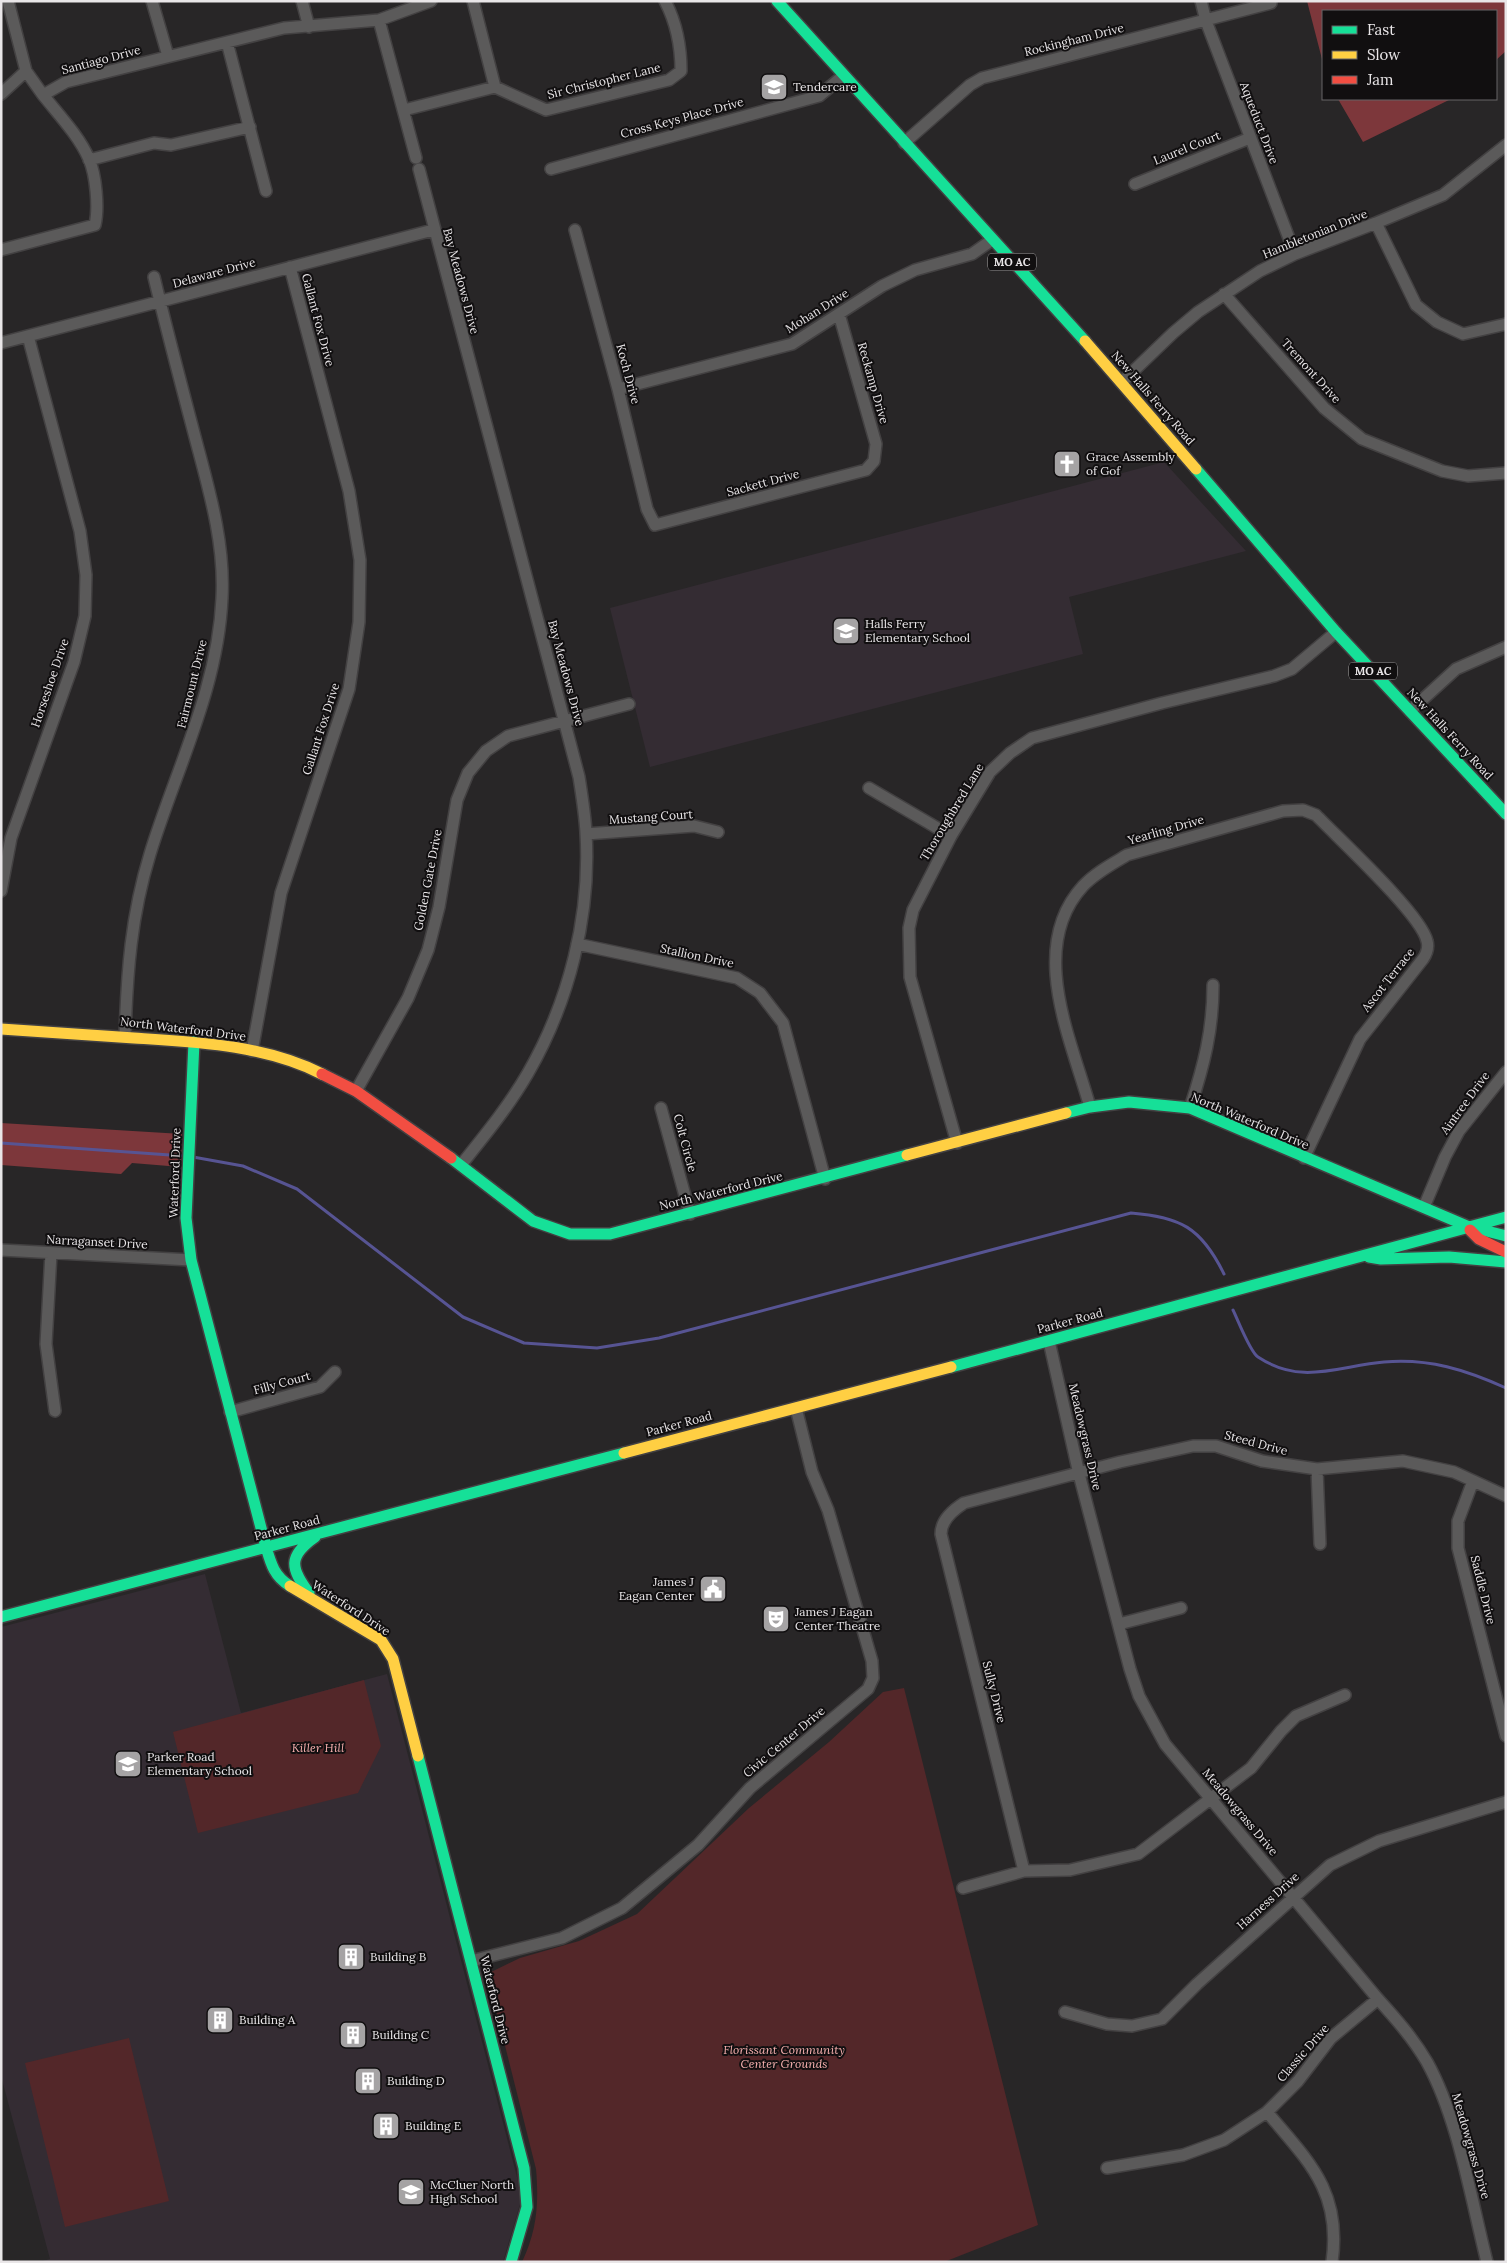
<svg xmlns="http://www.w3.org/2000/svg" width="1507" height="2263" viewBox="0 0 1507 2263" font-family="Lora,serif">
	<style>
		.built { fill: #342c33 }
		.green { fill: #532729 }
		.forest { fill: #7d373b }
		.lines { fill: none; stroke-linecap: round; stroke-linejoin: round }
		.stream { stroke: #575493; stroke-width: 3 }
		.street-casing { stroke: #434142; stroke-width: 14 }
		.fast-casing { stroke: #434142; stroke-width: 14 }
		.slow-casing { stroke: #434142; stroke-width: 14 }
		.jam-casing { stroke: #434142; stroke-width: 14 }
		.street { stroke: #5b5a5a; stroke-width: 11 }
		.fast { stroke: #16e098; stroke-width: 11 }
		.slow { stroke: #ffcf43; stroke-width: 11 }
		.jam { stroke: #f24e42; stroke-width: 11 }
		.labels { text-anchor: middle; stroke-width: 4; stroke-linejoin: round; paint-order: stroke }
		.shield { fill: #110f10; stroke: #a8a6a7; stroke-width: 1 }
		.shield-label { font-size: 11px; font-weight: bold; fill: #e9e6e8 }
		.street-label { font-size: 12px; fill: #e9e6e8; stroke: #110f10 }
		.poi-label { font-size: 12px; fill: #e9e6e8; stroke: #110f10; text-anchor: start }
		.park-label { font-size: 12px; font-style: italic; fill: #f7b0af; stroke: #110f10 }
	</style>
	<rect width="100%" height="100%" fill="#282627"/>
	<path class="built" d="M1164 462 1246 551 1069 597 1083 654 650 767 610 608Z
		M205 1574 241 1713 387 1674 518 2181 520 2204 503 2262H39L50 2259 1 2076V1627Z"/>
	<path class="green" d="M364 1680 381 1746 358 1793 198 1833 173 1732Z
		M904 1688 1038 2225 944 2262H522C537 2231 539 2203 536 2169L487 1974 520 1958 579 1941 637 1914 749 1808 829 1742 883 1692Z
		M129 2038 169 2201 65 2227 25 2063Z"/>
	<path class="forest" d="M1307 1H1506V51L1496 60V11H1323V63Z
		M1338 99H1451L1363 142Z
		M1 1123 182 1134 181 1167 132 1163 121 1174 1 1165Z"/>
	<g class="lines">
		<path class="stream" d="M1 1143 184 1156
			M193 1157 243 1166 297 1189 463 1317 524 1343 597 1348 659 1338 1131 1213C1180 1217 1201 1227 1224 1274
			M1233 1310C1238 1320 1250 1352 1258 1357 1302 1386 1338 1366 1384 1362 1429 1358 1466 1370 1506 1388"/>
		<g class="street-casing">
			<path id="street" d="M152 1 168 56
				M302 1 309 27
				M473 1 495 87
				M1201 1 1206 21 1295 254
				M379 20 416 158
				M227 42 266 191
				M26 71 43 95 66 82 284 28 379 20 431 1
				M1 94 26 71 8 1
				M404 110 495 87 546 110 669 80 681 71C681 48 676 22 665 1
				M904 143 970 85 982 78 1271 3
				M89 160 154 143 171 145 250 127
				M419 169 579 777C582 796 585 814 586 833 591 915 569 1002 528 1073 509 1106 485 1135 461 1165
				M551 169 819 96 843 76
				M1135 184 1250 138
				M1376 223 1416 305 1437 322 1463 334 1506 324
				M575 230 618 389 647 509 655 525 866 470 874 461 876 444 839 314
				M1 250 95 225C99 208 96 175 89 159 79 136 59 115 43 95
				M1224 294 1324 408 1362 439 1442 471 1468 476 1506 473
				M1 343 433 230
				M1122 382 1173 333 1198 312 1260 271 1295 254 1376 223 1443 195 1506 145
				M618 389 792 344 882 286 915 270 972 254 992 240
				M1410 711 1456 669 1506 647
				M869 788 951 836
				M586 834 694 826 718 832
				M1 891 11 838 74 662 85 616 86 575 80 531 28 336
				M577 944 737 978 760 993 783 1023 825 1179
				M125 1036C127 972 131 916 150 854 176 769 218 689 222 598 225 543 209 490 195 437 181 384 167 331 154 277
				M252 1051 281 893 349 689 359 622 360 560 349 491 290 267
				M356 1091 408 998 428 950 439 907 457 800 468 773 486 751 508 736 629 704
				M1090 1107C1071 1039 1027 947 1083 886 1095 873 1112 864 1127 855L1283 811 1303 810 1316 815C1339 839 1421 914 1427 941 1429 948 1427 953 1423 959L1360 1039 1304 1158
				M661 1108 690 1214
				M1190 1108C1204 1065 1213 1030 1213 985
				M957 1143 910 977 909 928 913 910 951 836 990 772 1010 753 1032 738 1162 703 1274 676 1292 669 1336 632
				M1424 1207 1445 1157 1459 1131 1506 1072
				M1 1250 191 1260
				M51 1253 46 1344 55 1411
				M1049 1341 1079 1474 1130 1669 1139 1696 1165 1744 1378 1999C1396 2019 1413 2038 1427 2062 1458 2118 1471 2199 1487 2262
				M230 1412 320 1387 335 1372
				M1317 1469 1320 1544
				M1473 1481 1458 1521V1548L1506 1736
				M1119 1624 1181 1608
				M1024 1871 941 1534C941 1520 953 1510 964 1503L1120 1462 1193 1446H1216L1262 1461 1317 1469 1403 1461 1454 1472 1506 1496
				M963 1888 1024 1871 1070 1870 1138 1854 1251 1768 1281 1731 1296 1716 1345 1695
				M471 1961 562 1938 622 1908 698 1845 750 1788 868 1689 873 1678 872 1661 828 1510 812 1472 796 1408
				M1065 2012 1107 2024 1132 2026 1162 2019 1197 1984 1330 1865 1379 1841 1506 1802
				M1267 2112C1308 2161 1342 2191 1332 2262
				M1107 2168 1183 2155 1224 2140 1267 2112 1298 2081 1331 2038 1378 1999"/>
		</g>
		<g class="fast-casing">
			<path id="fast" d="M777 1 1085 341
				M1196 469 1336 632 1506 814
				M194 1042 186 1218 191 1260 266 1547C271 1564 274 1576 290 1586
				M1066 1113 1090 1107 1129 1102 1190 1108 1467 1226 1506 1236
				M451 1158 533 1221 570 1234H610L907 1155
				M1369 1257 1381 1259 1449 1257 1506 1262
				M951 1367 1506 1217
				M309 1593C290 1568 288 1556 315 1537
				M1 1617 624 1453
				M418 1756 524 2168 527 2207 511 2262"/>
		</g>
		<g class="slow-casing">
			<path id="slow" d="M1085 341 1196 469
				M1 1029C45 1032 89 1035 134 1038 196 1042 266 1045 322 1074
				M907 1155 1066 1113
				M624 1453 951 1367
				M290 1586 381 1640 393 1659 418 1756"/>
		</g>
		<g class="jam-casing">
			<path id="jam" d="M322 1074 356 1091 451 1158
				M1470 1230 1479 1239 1506 1252"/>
		</g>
		<use href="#street" class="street"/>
		<use href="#fast" class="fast"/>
		<use href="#slow" class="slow"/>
		<use href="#jam" class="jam"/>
	</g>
	<defs>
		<g id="school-square" transform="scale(1.4375)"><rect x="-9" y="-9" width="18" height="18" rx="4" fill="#a5a3a4" stroke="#110f10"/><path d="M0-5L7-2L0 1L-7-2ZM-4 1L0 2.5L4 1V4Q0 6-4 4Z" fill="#fff"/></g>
		<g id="church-square" transform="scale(1.4375)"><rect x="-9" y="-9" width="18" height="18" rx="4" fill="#a5a3a4" stroke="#110f10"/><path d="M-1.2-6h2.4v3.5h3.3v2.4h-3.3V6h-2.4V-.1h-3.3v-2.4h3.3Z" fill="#fff"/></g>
		<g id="civic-square" transform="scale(1.4375)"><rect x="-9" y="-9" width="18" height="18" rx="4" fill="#a5a3a4" stroke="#110f10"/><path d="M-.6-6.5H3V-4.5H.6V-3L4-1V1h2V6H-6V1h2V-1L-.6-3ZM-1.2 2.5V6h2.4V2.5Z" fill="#fff"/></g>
		<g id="theatre-square" transform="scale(1.4375)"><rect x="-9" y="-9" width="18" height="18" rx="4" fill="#a5a3a4" stroke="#110f10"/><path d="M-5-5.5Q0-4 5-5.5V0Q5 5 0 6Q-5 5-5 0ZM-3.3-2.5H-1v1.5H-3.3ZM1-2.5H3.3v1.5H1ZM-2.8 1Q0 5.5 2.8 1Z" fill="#fff"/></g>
		<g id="building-square" transform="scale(1.4375)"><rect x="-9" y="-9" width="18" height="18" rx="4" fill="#a5a3a4" stroke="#110f10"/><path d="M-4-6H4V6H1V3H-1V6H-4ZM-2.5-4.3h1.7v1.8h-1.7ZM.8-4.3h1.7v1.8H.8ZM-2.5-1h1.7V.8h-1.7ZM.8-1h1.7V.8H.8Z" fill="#fff"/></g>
	</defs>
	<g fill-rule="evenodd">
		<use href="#school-square" x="774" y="87"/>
		<use href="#church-square" x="1067" y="464"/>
		<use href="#school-square" x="846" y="631"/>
		<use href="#civic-square" x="713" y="1589"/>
		<use href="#theatre-square" x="776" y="1619"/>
		<use href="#school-square" x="128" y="1764"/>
		<use href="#building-square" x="351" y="1957"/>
		<use href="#building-square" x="220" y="2020"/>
		<use href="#building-square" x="353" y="2035"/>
		<use href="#building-square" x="368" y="2081"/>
		<use href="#building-square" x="386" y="2126"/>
		<use href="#school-square" x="411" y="2192"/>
	</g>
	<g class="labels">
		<g class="shield">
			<rect x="988" y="253.5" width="48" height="17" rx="4"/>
			<rect x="1349" y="662.5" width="48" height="17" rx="4"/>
		</g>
		<g class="shield-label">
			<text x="1012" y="266">MO AC</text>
			<text x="1373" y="675">MO AC</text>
		</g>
		<g class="street-label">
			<text transform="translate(1074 40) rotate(-14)" y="4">Rockingham Drive</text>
			<text transform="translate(101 60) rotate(-15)" y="4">Santiago Drive</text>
			<text transform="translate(604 81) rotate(-14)" y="4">Sir Christopher Lane</text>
			<text transform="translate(682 118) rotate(-15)" y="4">Cross Keys Place Drive</text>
			<text transform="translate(1259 123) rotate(69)" y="4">Aqueduct Drive</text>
			<text transform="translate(1187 148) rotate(-22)" y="4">Laurel Court</text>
			<text transform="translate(1315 234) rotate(-22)" y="4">Hambletonian Drive</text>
			<text transform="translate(214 273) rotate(-15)" y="4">Delaware Drive</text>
			<text transform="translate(461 281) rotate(75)" y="4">Bay Meadows Drive</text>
			<text transform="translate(817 311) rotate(-32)" y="4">Mohan Drive</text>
			<text transform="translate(318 320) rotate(75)" y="4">Gallant Fox Drive</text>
			<text transform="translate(1311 371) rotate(48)" y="4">Tremont Drive</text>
			<text transform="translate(628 374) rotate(75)" y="4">Koch Drive</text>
			<text transform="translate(873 383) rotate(74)" y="4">Reckamp Drive</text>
			<text transform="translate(1153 398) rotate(49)" y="4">New Halls Ferry Road</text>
			<text transform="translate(763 483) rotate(-15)" y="4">Sackett Drive</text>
			<text transform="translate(566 673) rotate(75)" y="4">Bay Meadows Drive</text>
			<text transform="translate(50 683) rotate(-71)" y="4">Horseshoe Drive</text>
			<text transform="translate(192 684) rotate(-76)" y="4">Fairmount Drive</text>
			<text transform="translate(321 729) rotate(-72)" y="4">Gallant Fox Drive</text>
			<text transform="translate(1450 734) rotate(47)" y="4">New Halls Ferry Road</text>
			<text transform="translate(952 812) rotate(-59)" y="4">Thoroughbred Lane</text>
			<text transform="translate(651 817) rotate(-4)" y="4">Mustang Court</text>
			<text transform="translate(1166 830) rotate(-16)" y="4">Yearling Drive</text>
			<text transform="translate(428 880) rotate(-79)" y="4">Golden Gate Drive</text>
			<text transform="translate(697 956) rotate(12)" y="4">Stallion Drive</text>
			<text transform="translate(1388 980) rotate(-52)" y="4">Ascot Terrace</text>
			<text transform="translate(183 1029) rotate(7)" y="4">North Waterford Drive</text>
			<text transform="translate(1465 1103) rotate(-54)" y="4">Aintree Drive</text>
			<text transform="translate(1250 1121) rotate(23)" y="4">North Waterford Drive</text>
			<text transform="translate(685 1143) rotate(75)" y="4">Colt Circle</text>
			<text transform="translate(175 1173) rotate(-88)" y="4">Waterford Drive</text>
			<text transform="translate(721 1191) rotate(-14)" y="4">North Waterford Drive</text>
			<text transform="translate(97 1242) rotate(3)" y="4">Narraganset Drive</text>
			<text transform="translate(1070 1321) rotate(-15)" y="4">Parker Road</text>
			<text transform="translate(282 1383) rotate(-15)" y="4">Filly Court</text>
			<text transform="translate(679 1424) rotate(-15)" y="4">Parker Road</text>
			<text transform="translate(1085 1437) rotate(77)" y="4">Meadowgrass Drive</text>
			<text transform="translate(1256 1443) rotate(15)" y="4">Steed Drive</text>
			<text transform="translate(287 1528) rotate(-15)" y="4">Parker Road</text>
			<text transform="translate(1483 1590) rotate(76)" y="4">Saddle Drive</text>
			<text transform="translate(351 1608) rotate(33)" y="4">Waterford Drive</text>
			<text transform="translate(994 1692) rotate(76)" y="4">Sulky Drive</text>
			<text transform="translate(784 1742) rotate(-40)" y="4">Civic Center Drive</text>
			<text transform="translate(1240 1812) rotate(50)" y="4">Meadowgrass Drive</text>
			<text transform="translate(1268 1901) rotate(-42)" y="4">Harness Drive</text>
			<text transform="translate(495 2000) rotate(76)" y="4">Waterford Drive</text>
			<text transform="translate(1303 2053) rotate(-49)" y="4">Classic Drive</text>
			<text transform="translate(1471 2146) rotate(74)" y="4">Meadowgrass Drive</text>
		</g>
		<g class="poi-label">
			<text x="793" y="91">Tendercare</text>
			<text x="1086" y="461">Grace Assembly<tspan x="1086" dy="14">of Gof</tspan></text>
			<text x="865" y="628">Halls Ferry<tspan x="865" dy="14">Elementary School</tspan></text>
			<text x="694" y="1586" text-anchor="end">James J<tspan x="694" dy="14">Eagan Center</tspan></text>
			<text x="795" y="1616">James J Eagan<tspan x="795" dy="14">Center Theatre</tspan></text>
			<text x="147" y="1761">Parker Road<tspan x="147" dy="14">Elementary School</tspan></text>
			<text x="370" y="1961">Building B</text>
			<text x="239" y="2024">Building A</text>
			<text x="372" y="2039">Building C</text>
			<text x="387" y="2085">Building D</text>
			<text x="405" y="2130">Building E</text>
			<text x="430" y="2189">McCluer North<tspan x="430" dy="14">High School</tspan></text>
		</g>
		<g class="park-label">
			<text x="318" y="1752">Killer Hill</text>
			<text x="784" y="2054">Florissant Community<tspan x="784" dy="14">Center Grounds</tspan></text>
		</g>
	</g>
	<rect width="1507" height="2263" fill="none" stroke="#e9e6e8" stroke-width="5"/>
	<rect x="1322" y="10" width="175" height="90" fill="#110f10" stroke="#676566"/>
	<rect x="1332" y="26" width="25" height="8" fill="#16e098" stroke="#676566"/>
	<text x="1367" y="35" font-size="15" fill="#e9e6e8">Fast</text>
	<rect x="1332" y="51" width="25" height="8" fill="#ffcf43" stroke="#676566"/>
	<text x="1367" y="60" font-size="15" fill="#e9e6e8">Slow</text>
	<rect x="1332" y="76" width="25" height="8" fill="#f24e42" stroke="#676566"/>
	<text x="1367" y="85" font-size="15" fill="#e9e6e8">Jam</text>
</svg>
